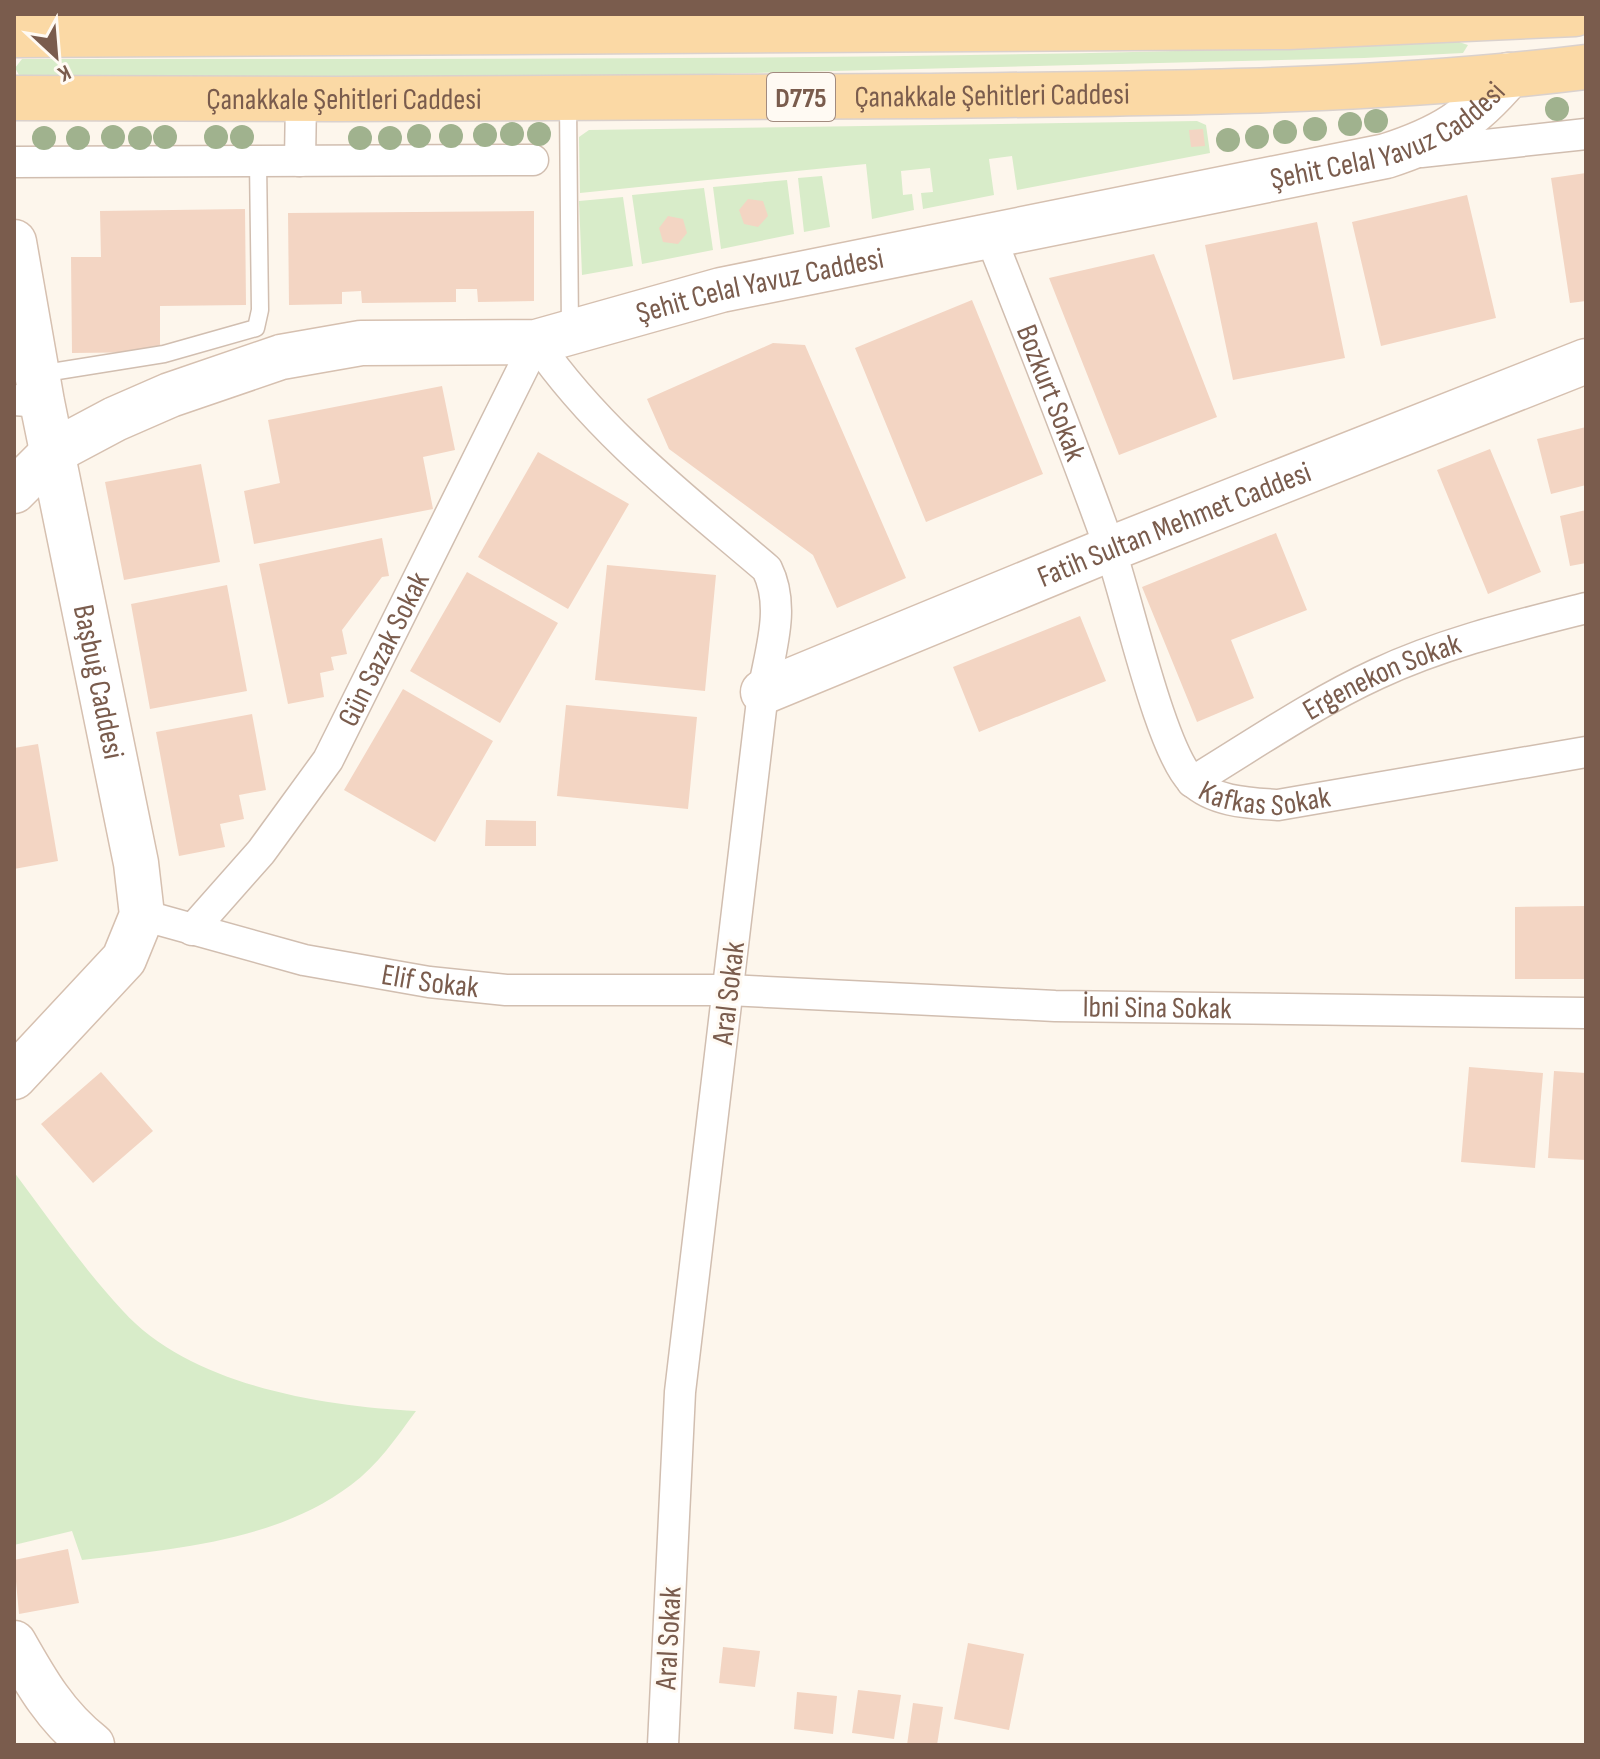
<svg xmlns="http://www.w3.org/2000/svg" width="1600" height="1759" viewBox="0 0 1600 1759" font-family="'Sofia Sans Condensed',sans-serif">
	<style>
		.green { fill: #d8ecc9 }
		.building { fill: #f3d5c3 }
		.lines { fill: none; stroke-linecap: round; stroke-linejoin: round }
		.lane-casing { stroke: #d1beb0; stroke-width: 19 }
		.street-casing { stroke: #d1beb0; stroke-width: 33 }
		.secondary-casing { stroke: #d6c0b0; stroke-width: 47 }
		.primary-casing { stroke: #dad1cd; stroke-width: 47 }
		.lane { stroke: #fff; stroke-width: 16 }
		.street { stroke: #fff; stroke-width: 30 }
		.secondary { stroke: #fff; stroke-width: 44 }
		.primary { stroke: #fbd9a5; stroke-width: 44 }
		.tree { fill: #a0b28e }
		.labels { text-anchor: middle; stroke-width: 6; stroke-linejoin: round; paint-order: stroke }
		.shield { fill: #fffaf3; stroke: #a28b7f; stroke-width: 2 }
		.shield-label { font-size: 28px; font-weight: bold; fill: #7a5c4d }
		.street-label { font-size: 30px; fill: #7a5c4d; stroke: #fffaf3 }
	</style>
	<rect width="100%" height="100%" fill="#fdf6ec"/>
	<path class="green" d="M1459 42 1468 45 1463 53 1364 58 674 75 22 80 15 68 22 59C501 59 980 61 1459 42Z
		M1197 121 1206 125 1210 153 1017 190 1012 156 989 159 994 195 923 209 921 193 933 192 930 168 901 171 903 195 912 194 914 210 872 219 866 164 580 193 579 137 589 130Z
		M822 176 830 227 804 232 798 178Z
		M787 180 794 234 721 249 713 187Z
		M704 188 713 250 642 264 632 195Z
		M623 197 633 266 582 275 579 201Z
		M14 1172C49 1219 83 1268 123 1311 190 1385 320 1406 416 1411 396 1438 378 1465 351 1485 275 1542 173 1549 82 1560L72 1531 14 1545Z"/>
	<path class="building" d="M1203 129 1205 146 1191 147 1189 130Z
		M1586 173V301L1570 303 1551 178Z
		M1467 195 1496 318 1381 346 1352 222Z
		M748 199 763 201 768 216 758 227 744 224 739 210Z
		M245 209 246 305 160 306V352L72 353 71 257H101L100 211Z
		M534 211V301L478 302 477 289H456V302L362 303 361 291 342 292V304L289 305 288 213Z
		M668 216 683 219 687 233 678 244 663 242 659 228Z
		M1317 222 1345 358 1233 380 1205 245Z
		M1154 254 1217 417 1119 455 1049 278Z
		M972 300 1043 474 926 522 855 348Z
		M773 343 805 345 906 578 837 608 813 555 669 449 647 399Z
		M442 386 455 450 423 457 433 509 254 544 244 491 280 483 268 420Z
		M1586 427V485L1551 494 1537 439Z
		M1490 449 1541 572 1488 594 1437 470Z
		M538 452 629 504 568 609 478 557Z
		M201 464 220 562 124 580 105 482Z
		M1586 510V563L1570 566 1560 516Z
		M1276 533 1307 610 1231 640 1254 698 1197 722 1142 587Z
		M382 538 389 576 382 577 342 630 347 654 331 657 334 670 320 673 324 697 288 704 259 564Z
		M607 565 716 575 705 691 595 680Z
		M467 572 558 623 500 723 410 671Z
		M227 585 247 691 150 709 131 604Z
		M1080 616 1106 681 979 732 953 667Z
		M403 689 493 741 435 842 344 790Z
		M566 705 697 717 688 809 557 796Z
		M252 714 266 790 239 795 244 819 220 824 225 847 179 856 156 732Z
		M38 744 58 861 14 869V748Z
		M486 820 536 821V846H485Z
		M1586 906V979H1515V907Z
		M1469 1067 1543 1073 1535 1168 1461 1162Z
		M1554 1071 1586 1073V1160L1548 1158Z
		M101 1072 153 1131 93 1183 41 1124Z
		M68 1549 79 1603 19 1614 14 1560Z
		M968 1643 1024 1654 1009 1730 954 1719Z
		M723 1647 760 1651 755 1687 719 1683Z
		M858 1690 901 1695 894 1739 852 1733Z
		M797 1692 837 1696 833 1734 794 1729Z
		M913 1703 943 1707 937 1745H907Z"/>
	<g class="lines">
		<g class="lane-casing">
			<path id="lane" d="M568 101 570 330
				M39 374 164 354 256 328 260 310 258 161"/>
		</g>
		<g class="street-casing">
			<g id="street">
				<path d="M1421 152 1586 134"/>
				<path d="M300 161 301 99"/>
				<path d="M14 162 533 160"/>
				<path id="s1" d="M991 238C1031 340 1072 442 1109 546 1127 596 1160 750 1192 781 1214 802 1249 803 1278 805L1586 752"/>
				<path d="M536 342C598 432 684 498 767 569 786 607 770 651 763 692L680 1392 663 1745"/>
				<path d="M14 400 42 402"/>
				<path id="s2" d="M1192 782C1253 745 1312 704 1377 674 1443 643 1515 626 1586 608"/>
				<path id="s3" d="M142 915 304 960 429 982 506 990H728L1055 1006 1586 1013"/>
				<path id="s4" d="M192 930 261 852 328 760 536 342"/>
			</g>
		</g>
		<g class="secondary-casing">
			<g id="secondary">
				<path id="s5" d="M14 242 42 402 136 863 142 915 124 959 14 1077"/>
				<path id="s6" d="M14 491 53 452 115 419 170 395 281 357 361 343 536 342 721 290 1386 156C1442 138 1471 120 1509 75"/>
				<path id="s7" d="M763 692 1110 549 1586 361"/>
				<path d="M14 1643C36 1682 56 1717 92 1745"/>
			</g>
		</g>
		<g class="primary-casing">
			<g id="primary">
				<path d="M14 35 1288 27 1575 14"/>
				<path id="s8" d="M14 98C317 100 620 99 923 96 1144 93 1366 94 1586 67"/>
			</g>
		</g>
		<use href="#lane" class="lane"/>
		<use href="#street" class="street"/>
		<use href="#secondary" class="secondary"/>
		<use href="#primary" class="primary"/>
	</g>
	<g class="tree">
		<circle cx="1557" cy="109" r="12"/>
		<circle cx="1376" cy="121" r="12"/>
		<circle cx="1350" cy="124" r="12"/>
		<circle cx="1315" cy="129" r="12"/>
		<circle cx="1285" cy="132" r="12"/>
		<circle cx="512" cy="134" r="12"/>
		<circle cx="539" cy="134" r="12"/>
		<circle cx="485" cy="135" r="12"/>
		<circle cx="419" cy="136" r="12"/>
		<circle cx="451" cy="136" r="12"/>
		<circle cx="113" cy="137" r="12"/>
		<circle cx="165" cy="137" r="12"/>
		<circle cx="216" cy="137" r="12"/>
		<circle cx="242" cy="137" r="12"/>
		<circle cx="1257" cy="137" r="12"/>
		<circle cx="44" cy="138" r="12"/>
		<circle cx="78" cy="138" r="12"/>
		<circle cx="140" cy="138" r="12"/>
		<circle cx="360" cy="138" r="12"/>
		<circle cx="390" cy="138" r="12"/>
		<circle cx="1228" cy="140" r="12"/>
	</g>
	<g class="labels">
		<rect class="shield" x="767" y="73" width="68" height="48" rx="6"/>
		<g class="shield-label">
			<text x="801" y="107">D775</text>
		</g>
		<g class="street-label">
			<text dy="10" stroke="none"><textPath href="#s8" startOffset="978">Çanakkale Şehitleri Caddesi</textPath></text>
			<text dy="10" stroke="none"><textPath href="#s8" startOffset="330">Çanakkale Şehitleri Caddesi</textPath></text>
			<text dy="10" stroke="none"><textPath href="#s6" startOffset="1438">Şehit Celal Yavuz Caddesi</textPath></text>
			<text dy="10" stroke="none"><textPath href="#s6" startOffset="790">Şehit Celal Yavuz Caddesi</textPath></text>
			<text dy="10" stroke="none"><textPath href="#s1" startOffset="166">Bozkurt Sokak</textPath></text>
			<text dy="10" stroke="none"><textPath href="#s7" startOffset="444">Fatih Sultan Mehmet Caddesi</textPath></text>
			<text dy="10" stroke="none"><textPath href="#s4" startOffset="342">Gün Sazak Sokak</textPath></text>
			<text dy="10" stroke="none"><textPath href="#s2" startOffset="218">Ergenekon Sokak</textPath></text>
			<text dy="10" stroke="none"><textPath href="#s5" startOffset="448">Başbuğ Caddesi</textPath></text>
			<text dy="10" stroke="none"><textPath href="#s1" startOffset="658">Kafkas Sokak</textPath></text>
			<text dy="10" stroke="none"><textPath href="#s3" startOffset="296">Elif Sokak</textPath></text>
			<text transform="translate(728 993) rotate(-83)" y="10">Aral Sokak</text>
			<text dy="10" stroke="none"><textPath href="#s3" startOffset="1024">İbni Sina Sokak</textPath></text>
			<text transform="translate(668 1638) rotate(-87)" y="10">Aral Sokak</text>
		</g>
	</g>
	<rect width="1600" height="1759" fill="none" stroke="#7a5c4d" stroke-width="32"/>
	<g transform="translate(56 56) rotate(154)" stroke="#fffaf3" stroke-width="6" paint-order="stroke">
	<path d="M0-6L14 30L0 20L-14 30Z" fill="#7a5c4d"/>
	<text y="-12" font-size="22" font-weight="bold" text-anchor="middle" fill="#7a5c4d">K</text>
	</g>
</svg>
